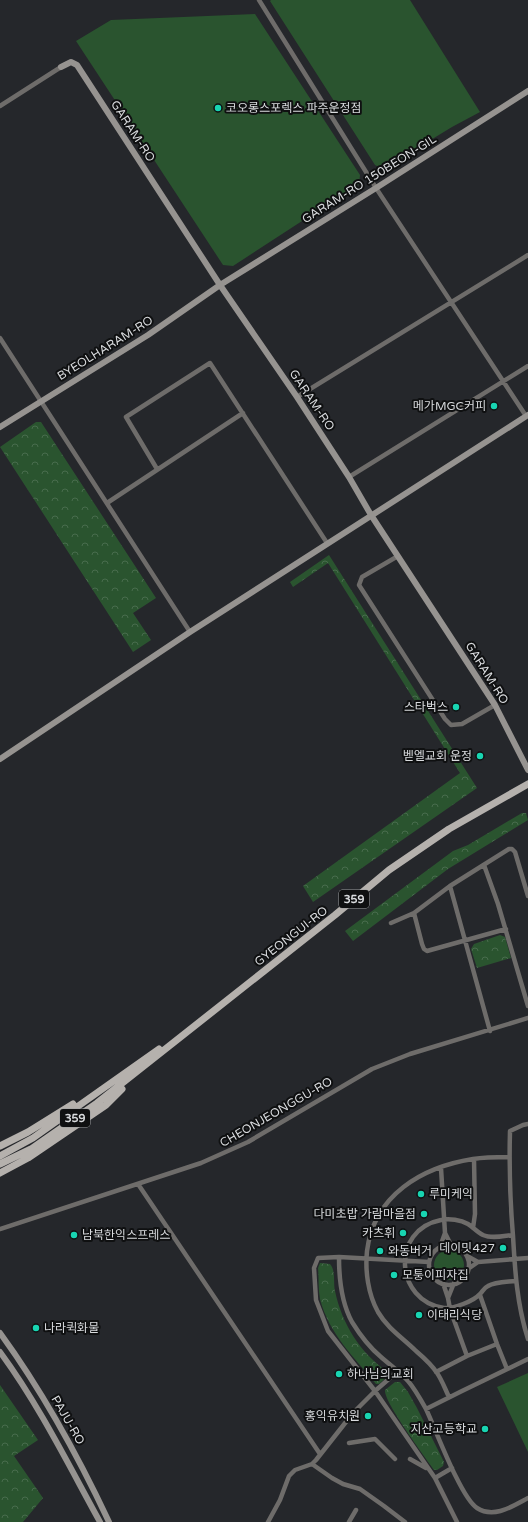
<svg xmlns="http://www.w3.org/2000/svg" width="528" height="1522" viewBox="0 0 528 1522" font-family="'Varela Round','Noto Sans KR',sans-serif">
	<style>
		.grass { fill: #2a542f }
		.forest { fill: url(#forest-crowns) }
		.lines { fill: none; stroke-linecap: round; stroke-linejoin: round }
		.street { stroke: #6e6c6a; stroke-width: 4.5 }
		.secondary { stroke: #969390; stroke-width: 6 }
		.primary { stroke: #b5b1ad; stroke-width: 7 }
		.poi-dot { fill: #18d5b2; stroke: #0f1011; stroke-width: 1.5 }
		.labels { text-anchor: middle; stroke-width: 4; stroke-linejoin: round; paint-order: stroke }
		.shield { fill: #0f1011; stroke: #9c9ea0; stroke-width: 1 }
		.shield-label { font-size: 11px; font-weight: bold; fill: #d9dbde }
		.poi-label { font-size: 12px; fill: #d9dbde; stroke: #0f1011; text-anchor: start }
		.street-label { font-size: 12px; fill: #d9dbde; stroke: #0f1011 }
	</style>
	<defs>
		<pattern id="forest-crowns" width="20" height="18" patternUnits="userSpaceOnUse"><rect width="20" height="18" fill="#2a542f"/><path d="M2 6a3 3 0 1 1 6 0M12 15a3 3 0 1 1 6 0" fill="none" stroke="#486c4d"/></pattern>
	</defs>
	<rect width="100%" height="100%" fill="#25272b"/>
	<path class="grass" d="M271 0H410L480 112 452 127 383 169 375 165 270 1Z
		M255 14 360 175 359 184 233 266 223 265 76 41 111 20Z
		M434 1265a15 15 0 1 1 30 0a15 15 0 1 1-30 0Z
		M528 1373V1452L497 1387Z"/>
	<path class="forest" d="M36 422H41L156 598 133 613 151 640 133 652 0 447Z
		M329 555 477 788 313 902 303 886 460 773 328 563 293 587 290 582Z
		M522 813H526L528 820 448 869 353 941 345 931 453 851 468 845Z
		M500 935 505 937 511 958 477 968 471 949 474 944Z
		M320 1263 330 1264C336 1271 333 1282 335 1291 342 1324 360 1353 388 1372V1376L379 1384H376C355 1358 329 1334 320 1299 318 1289 319 1278 318 1268Z
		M395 1382H400L408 1392 417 1408 444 1462 443 1466 437 1470H434C425 1457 383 1401 385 1390Z
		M0 1385 38 1440 14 1456 43 1498 23 1522H0Z"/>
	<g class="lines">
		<path class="street" d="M259 0 376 188 526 416
			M0 106 61 67
			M0 338 190 632
			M297 397 528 255
			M157 469 126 417 210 363 327 543
			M349 477 528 366
			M107 503 243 413
			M398 556 362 577 359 585 445 719 451 725 462 724 495 705
			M484 865 498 904 528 1006
			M450 886 490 1031
			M414 913 422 944 424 949 427 951 506 929
			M391 923 414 913 450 886 509 849H512L515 852 528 896
			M528 1124 523 1125 510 1131C509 1166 510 1200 513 1236 515 1271 517 1305 528 1339
			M441 1168 445 1233
			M138 1184 320 1454
			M473 1228 475 1214 474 1159
			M0 1229 201 1163 248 1142 372 1069 410 1054 528 1018
			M513 1235C503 1236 492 1239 483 1235 477 1232 473 1227 468 1224 461 1220 449 1218 441 1220 390 1230 395 1301 444 1308 453 1309 474 1301 480 1294 483 1291 484 1288 488 1286 495 1282 507 1282 515 1281
			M429 1265a20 20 0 1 1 40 0a20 20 0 1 1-40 0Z
			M440 1247 445 1233 451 1245
			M467 1256 478 1262 468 1269
			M339 1257C339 1279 341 1302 352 1322 360 1335 369 1347 381 1357 390 1365 400 1372 408 1381 415 1389 421 1400 426 1409 436 1430 461 1498 477 1508 494 1519 513 1506 528 1498
			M429 1262 339 1257 318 1258 314 1268 316 1300 328 1331 375 1391 435 1478 457 1522
			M478 1262 528 1258
			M443 1283 448 1298 454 1283
			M480 1295 497 1344 507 1369
			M448 1298 450 1309 467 1356
			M436 1372 467 1356 497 1344
			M449 1397C445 1389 442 1380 437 1373 432 1365 423 1357 416 1351 403 1338 388 1329 378 1312 368 1294 365 1271 367 1251 374 1195 422 1167 473 1159 485 1157 498 1157 509 1157
			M426 1409 462 1391 528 1359
			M349 1443 375 1439 395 1459
			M410 1459 426 1468
			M312 1464 332 1478 343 1484 360 1489 384 1506 405 1522
			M435 1478 452 1468
			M268 1522 280 1500 289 1476 295 1470 312 1464 316 1460 353 1413 375 1391 398 1371
			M349 1522 356 1510"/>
		<path class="secondary" d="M61 67 71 62 77 65 220 285 297 397 349 477 371 515 495 705 528 770
			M0 427 148 335 220 285 376 188 528 91
			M0 759 190 632 528 415
			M0 1333C43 1392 78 1456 109 1522
			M0 1352C39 1405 68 1464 100 1522"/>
		<path class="primary" d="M0 1146 28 1132 73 1104
			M0 1156 33 1138 159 1049
			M0 1164 31 1149 97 1103 335 915 389 870 449 829 528 784
			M0 1173 28 1158 106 1105 122 1089"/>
	</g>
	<g class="poi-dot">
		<circle cx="218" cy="108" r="4"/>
		<circle cx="494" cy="406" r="4"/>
		<circle cx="456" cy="707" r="4"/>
		<circle cx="480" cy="756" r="4"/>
		<circle cx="421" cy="1194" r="4"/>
		<circle cx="424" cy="1214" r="4"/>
		<circle cx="403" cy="1233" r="4"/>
		<circle cx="74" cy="1235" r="4"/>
		<circle cx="503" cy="1248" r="4"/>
		<circle cx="380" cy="1251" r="4"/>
		<circle cx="394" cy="1275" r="4"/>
		<circle cx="419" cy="1315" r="4"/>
		<circle cx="36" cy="1328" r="4"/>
		<circle cx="339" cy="1374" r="4"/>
		<circle cx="368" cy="1416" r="4"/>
		<circle cx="485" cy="1429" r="4"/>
	</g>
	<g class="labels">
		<g class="shield">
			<rect x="339" y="890" width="30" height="18" rx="3"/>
			<rect x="60" y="1109" width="30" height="18" rx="3"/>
		</g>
		<g class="shield-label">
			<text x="354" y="903">359</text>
			<text x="75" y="1122">359</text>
		</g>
		<g class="poi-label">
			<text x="226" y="112">코오롱스포렉스 파주운정점</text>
			<text x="486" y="410" text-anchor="end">메가MGC커피</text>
			<text x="448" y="711" text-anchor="end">스타벅스</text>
			<text x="472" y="760" text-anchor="end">벧엘교회 운정</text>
			<text x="429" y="1198">루미케익</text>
			<text x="416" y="1218" text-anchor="end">다미초밥 가람마을점</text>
			<text x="395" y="1237" text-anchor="end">카츠휘</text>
			<text x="82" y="1239">남북한익스프레스</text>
			<text x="495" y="1252" text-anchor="end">데이밋427</text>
			<text x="388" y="1255">와동버거</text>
			<text x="402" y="1279">모퉁이피자집</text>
			<text x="427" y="1319">이태리식당</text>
			<text x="44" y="1332">나라퀵화물</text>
			<text x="347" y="1378">하나님의교회</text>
			<text x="360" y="1420" text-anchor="end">홍익유치원</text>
			<text x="477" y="1433" text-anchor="end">지산고등학교</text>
		</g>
		<g class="street-label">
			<text transform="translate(133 131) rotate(57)" y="4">GARAM-RO</text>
			<text transform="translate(369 179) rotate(-32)" y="4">GARAM-RO 150BEON-GIL</text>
			<text transform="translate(105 348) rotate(-32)" y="4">BYEOLHARAM-RO</text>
			<text transform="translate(312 400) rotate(56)" y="4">GARAM-RO</text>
			<text transform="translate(487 673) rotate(58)" y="4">GARAM-RO</text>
			<text transform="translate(291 936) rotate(-38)" y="4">GYEONGUI-RO</text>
			<text transform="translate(276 1112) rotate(-30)" y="4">CHEONJEONGGU-RO</text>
			<text transform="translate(68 1420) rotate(60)" y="4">PAJU-RO</text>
		</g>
	</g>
</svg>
